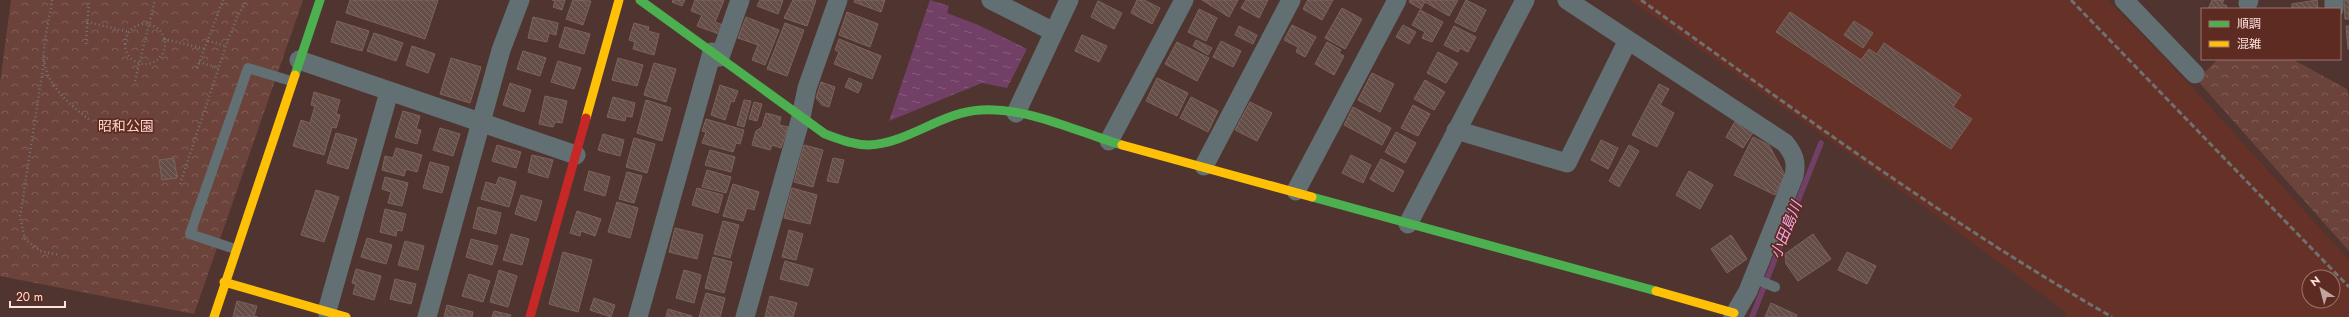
<svg xmlns="http://www.w3.org/2000/svg" width="2349" height="317" viewBox="0 0 2349 317" font-family="Jost,'Noto Sans JP',sans-serif">
	<style>
		.built { fill: #663126; fill-rule: evenodd }
		.forest { fill: url(#forest-crowns) }
		.water { fill: url(#water-ripples) }
		.lines { fill: none; stroke-linecap: round; stroke-linejoin: round }
		.stream { stroke: #724067; stroke-width: 5.5 }
		.building { fill: url(#building-back-hatch); stroke: #7b645c }
		.path { stroke: #727576; stroke-width: 2.5; stroke-dasharray: 1 3; stroke-linecap: butt }
		.lane { stroke: #627073; stroke-width: 10 }
		.street { stroke: #627073; stroke-width: 19 }
		.fast { stroke: #4caf50; stroke-width: 9 }
		.slow { stroke: #ffc107; stroke-width: 9 }
		.jam { stroke: #c62828; stroke-width: 9 }
		.rail { stroke: #6f7171; stroke-width: 3; stroke-dasharray: 6 3; stroke-linecap: butt }
		.labels { text-anchor: middle; stroke-width: 3.5; stroke-linejoin: round; paint-order: stroke }
		.park-label { font-size: 14px; fill: #fcd2c9; stroke: #5d2b21 }
		.water-label { font-size: 15px; font-style: italic; fill: #f7a8ea; stroke: #5d2b21 }
	</style>
	<defs>
		<pattern id="forest-crowns" width="20" height="18" patternUnits="userSpaceOnUse"><rect width="20" height="18" fill="#6b433a"/><path d="M2 6a3 3 0 1 1 6 0M12 15a3 3 0 1 1 6 0" fill="none" stroke="#815e56"/></pattern>
		<pattern id="water-ripples" width="26" height="14" patternUnits="userSpaceOnUse"><rect width="26" height="14" fill="#724067"/><path d="M2 4q2-2 4 0t4 0M15 11q2-2 4 0t4 0" fill="none" stroke="#875b7c"/></pattern>
		<pattern id="building-back-hatch" width="6" height="6" patternUnits="userSpaceOnUse"><rect width="6" height="6" fill="#654e47"/><path d="M-1 5l2 2M0 0l6 6M5-1l2 2" fill="none" stroke="#7c6761"/></pattern>
	</defs>
	<rect width="100%" height="100%" fill="#50342f"/>
	<path class="built" d="M1630 0H2108L2198 93 2349 260V317H2065L2067 313 1926 208ZM2309 277H2333V301H2309Z"/>
	<path class="forest" d="M11 0H303L194 314 0 276V83Z
		M2218 59H2292L2347 89 2349 99V251L2197 80Z"/>
	<path class="water" d="M930 0 949 6 947 13 976 24 1027 49 1007 88 982 83 889 121Z"/>
	<g class="lines">
		<path class="stream" d="M1752 317 1821 143"/>
	</g>
	<path class="building" d="M350 0H438L425 39 346 13Z
		M552 0H565L562 10 553 7 555 1Z
		M573 0 591 1 583 25 566 19Z
		M673 0H685L682 6 672 2Z
		M695 0H724L715 22 723 25 719 34 697 26 702 15 691 11Z
		M760 0H783L778 14 757 6Z
		M793 0H816L807 26 784 18Z
		M855 0H885L881 12 854 2Z
		M1137 0H1144L1160 8 1152 24 1131 13Z
		M1202 0H1238L1229 17Z
		M1246 0H1268L1259 18 1241 8Z
		M1308 0H1333L1322 20 1303 9Z
		M1410 0H1458L1449 16 1425 2 1421 9 1409 2Z
		M1466 0 1486 10 1475 32 1455 22Z
		M2212 0H2224L2222 4 2227 6 2226 9H2208Z
		M2317 0 2318 9H2292V4Z
		M2344 0H2349V19H2345Z
		M1098 1 1122 13 1114 29 1091 17Z
		M1342 8 1362 19 1345 49 1325 38Z
		M1199 9 1217 18 1206 41 1188 32Z
		M1420 10 1443 22 1432 42 1422 38 1425 32 1412 25Z
		M847 12 878 24 870 47 839 35Z
		M1790 12 1861 60 1869 49 1877 54 1884 43 1961 95 1953 107 1972 119 1951 149 1776 32Z
		M533 17 558 23 556 35 549 33 547 42 528 38Z
		M746 17 779 30 765 65 752 60 758 45 738 38Z
		M337 21 369 31 362 51 331 42Z
		M1854 21 1873 33 1863 48 1844 35Z
		M634 23 649 27 648 31 659 34 654 55 633 49 635 42 629 40Z
		M785 23 804 30 787 76 767 69Z
		M1292 25 1316 37 1305 57 1296 52 1298 47 1284 40Z
		M1403 25 1416 32 1409 44 1396 37Z
		M1239 26 1257 35 1253 44 1235 35Z
		M1454 26 1476 37 1468 52 1460 48 1458 52 1444 45Z
		M2346 26H2349V49H2348Z
		M565 27 590 34 584 54 559 47Z
		M374 33 403 43 396 61 367 51Z
		M1082 35 1107 46 1099 62 1075 51Z
		M839 39 881 56 872 79 834 64 839 52 835 50Z
		M1196 40 1212 48 1208 55 1193 46Z
		M1221 41 1241 51 1233 67 1213 57Z
		M1177 42 1209 58 1197 81 1165 64Z
		M1327 42 1341 50 1339 53 1344 56 1334 75 1315 64Z
		M412 46 435 54 428 73 406 65Z
		M523 51 546 58 540 76 517 69Z
		M1438 52 1458 63 1446 83 1427 73Z
		M451 58 481 67 470 103 440 94Z
		M618 58 643 65 637 86 612 80Z
		M558 61 581 68 574 89 551 82Z
		M654 63 676 69 666 102 644 95Z
		M1372 73 1394 84 1380 112 1358 100Z
		M849 78 862 84 858 93 845 87Z
		M1157 78 1188 93 1177 116 1146 101Z
		M1425 80 1445 92 1434 110 1414 99Z
		M821 82 835 87 829 107 822 105 816 98Z
		M510 83 531 90 524 112 503 105Z
		M1659 84 1669 89 1660 105 1674 113 1657 147 1632 135Z
		M720 85 738 91 734 102 731 101 725 120 711 115Z
		M314 92 340 100 336 114 340 115 336 128 332 127 324 155 293 146 301 120 310 123 315 106 311 105Z
		M545 96 567 101 562 123 555 122 553 127 539 124Z
		M613 97 635 103 632 117 626 116 625 121 607 117Z
		M1191 97 1218 111 1208 132 1180 118Z
		M646 100 671 108 662 141 637 133Z
		M744 100 751 101 744 127 737 125Z
		M754 102 762 104 757 121 749 119Z
		M1250 102 1272 113 1257 141 1235 130Z
		M1413 105 1430 114 1418 136 1401 128Z
		M1353 107 1391 128 1382 145 1344 125Z
		M403 111 420 116 416 129 421 130 417 144 395 137Z
		M766 113 781 117 779 125 788 127 781 148 772 145 770 150 752 145 756 131 762 127Z
		M706 119 744 130 740 144 736 143 733 152 702 143 706 132 702 131Z
		M1736 120 1754 131 1743 148 1726 137Z
		M440 128 460 134 453 156 433 150Z
		M1396 132 1416 143 1405 163 1385 152Z
		M336 133 357 139 348 169 327 163Z
		M603 134 624 140 620 156 598 150Z
		M1753 137 1769 145 1785 175 1775 195 1734 175Z
		M634 138 655 144 647 173 626 167Z
		M1601 140 1618 148 1608 169 1591 160Z
		M497 145 521 152 516 168 492 161Z
		M804 145 823 150 813 187 794 182Z
		M1629 145 1639 151 1619 187 1609 181Z
		M396 148 422 155 417 172 406 169 404 176 382 170 385 156 393 158Z
		M710 150 735 157 731 172 705 165Z
		M532 155 553 160 548 178 528 172Z
		M1351 155 1371 165 1363 183 1342 173Z
		M174 158 177 178 162 180 159 160Z
		M833 158 844 160 838 183 827 181Z
		M1381 159 1404 171 1393 192 1370 179Z
		M430 162 449 167 442 193 423 188Z
		M707 170 731 177 726 193 702 187Z
		M589 171 610 177 605 196 584 190Z
		M1689 171 1713 185 1700 209 1676 195Z
		M627 172 642 176 634 203 619 199Z
		M385 177 408 183 402 206 388 203 391 192 382 189Z
		M499 177 516 182 509 207 481 199 486 182 496 185Z
		M733 184 759 192 754 210 747 208 743 221 723 216Z
		M697 188 723 195 718 213 692 205Z
		M792 188 817 195 810 224 784 218Z
		M316 190 339 197 324 242 301 235Z
		M521 195 542 201 536 221 515 214Z
		M617 202 638 208 630 238 608 232Z
		M478 207 501 213 496 234 473 228Z
		M385 209 406 214 402 231 397 230 396 236 380 232Z
		M577 211 601 219 595 236 581 231 580 236 570 233Z
		M723 221 739 225 730 258 714 254Z
		M675 228 703 235 697 259 669 252Z
		M789 230 803 234 796 260 782 257Z
		M511 234 529 239 522 265 503 260Z
		M1813 234 1831 259 1798 281 1786 264 1785 254Z
		M1731 235 1747 259 1727 273 1711 249Z
		M367 238 392 245 386 264 361 257Z
		M471 239 498 246 492 265 466 257Z
		M405 241 424 246 418 270 398 265Z
		M563 252 592 260 578 312 549 304Z
		M1847 252 1876 266 1867 284 1838 270Z
		M713 257 732 262 724 293 705 288Z
		M785 261 813 269 808 286 780 279Z
		M356 269 381 276 374 300 353 294 356 284 352 283Z
		M499 270 517 276 508 307 490 302Z
		M684 270 701 275 694 303 676 298Z
		M469 274 490 281 483 302 462 296Z
		M395 279 416 284 411 304 390 299Z
		M706 293 725 298 720 317H699Z
		M770 296 797 303 793 317H765Z
		M594 298 615 305 611 317 590 310Z
		M237 301 257 306 254 316 258 317H233Z
		M1771 303 1797 315 1796 317H1765Z
		M447 305 473 312 472 317H444Z
		M668 309 692 316V317H666Z
		M494 311 511 315 510 317H492Z"/>
	<g class="lines">
		<path class="path" d="M52 0C50 16 42 47 44 61 48 87 71 106 91 121
			M87 22 129 32
			M125 44a20 20 0 1 1 40 0a20 20 0 1 1-40 0Z
			M164 39 205 49
			M208 41 226 46
			M86 44 89 0
			M44 61 20 217 25 239 40 251 59 255
			M199 62 218 68
			M197 68 223 0
			M135 81 155 0
			M180 184 226 46 237 17 247 0"/>
		<path class="lane" d="M235 249 190 234 248 68 291 81
			M1753 278 1775 287"/>
		<path class="street" d="M991 0 1054 32
			M1567 0 1785 143C1794 154 1797 162 1794 176L1748 291 1733 317
			M2124 0 2195 74
			M2334 0V9
			M2248 3 2249 0
			M720 57 740 0
			M299 60 576 155
			M1016 113 1069 0
			M1456 130 1567 163 1628 40
			M1109 141 1184 0
			M1204 166 1291 0
			M1296 191 1397 0
			M1408 224 1525 0
			M327 311 389 92
			M427 317 501 50 520 0
			M638 317 712 52
			M745 317 801 117 807 88 838 0"/>
		<path class="fast" d="M640 0 825 134C839 139 853 145 869 145 909 143 941 112 981 110 1029 107 1077 132 1122 145
			M295 75 320 0
			M1312 197 1656 291"/>
		<path class="slow" d="M586 118 619 0
			M1122 145 1312 197
			M224 282 346 317
			M1656 291 1734 313
			M214 317 295 75"/>
		<path class="jam" d="M530 317 586 118"/>
		<path class="rail" d="M1641 0C1795 110 1948 223 2112 317
			M2071 0 2349 287"/>
	</g>
	<g class="labels">
		<g class="park-label">
			<text x="126" y="131">昭和公園</text>
		</g>
		<g class="water-label">
			<text transform="translate(1786 230) rotate(-68)" y="5">小田島川</text>
		</g>
	</g>
	<rect x="2201" y="8" width="140" height="52" fill="#5d2b21" stroke="#9d746c"/>
	<rect x="2209" y="21" width="20" height="6" fill="#4caf50" stroke="#9d746c"/>
	<text x="2237" y="28" font-size="12" fill="#fde2dc">順調</text>
	<rect x="2209" y="41" width="20" height="6" fill="#ffc107" stroke="#9d746c"/>
	<text x="2237" y="48" font-size="12" fill="#fde2dc">混雑</text>
	<g transform="translate(2321 289) rotate(324)"><circle r="19" fill="#5d2b21" stroke="#9d746c"/>
	<path d="M0-3L7 15L0 10L-7 15Z" fill="#c0a59f"/>
	<text y="-6" font-size="11" font-weight="bold" text-anchor="middle" fill="#fde2dc">N</text>
	</g>
	<path d="M10 301v6h55v-6" fill="none" stroke="#fde2dc" stroke-width="2"/>
	<text x="16" y="301" font-size="12" fill="#fde2dc" stroke="#5d2b21" stroke-width="3" paint-order="stroke">20 m</text>
</svg>
